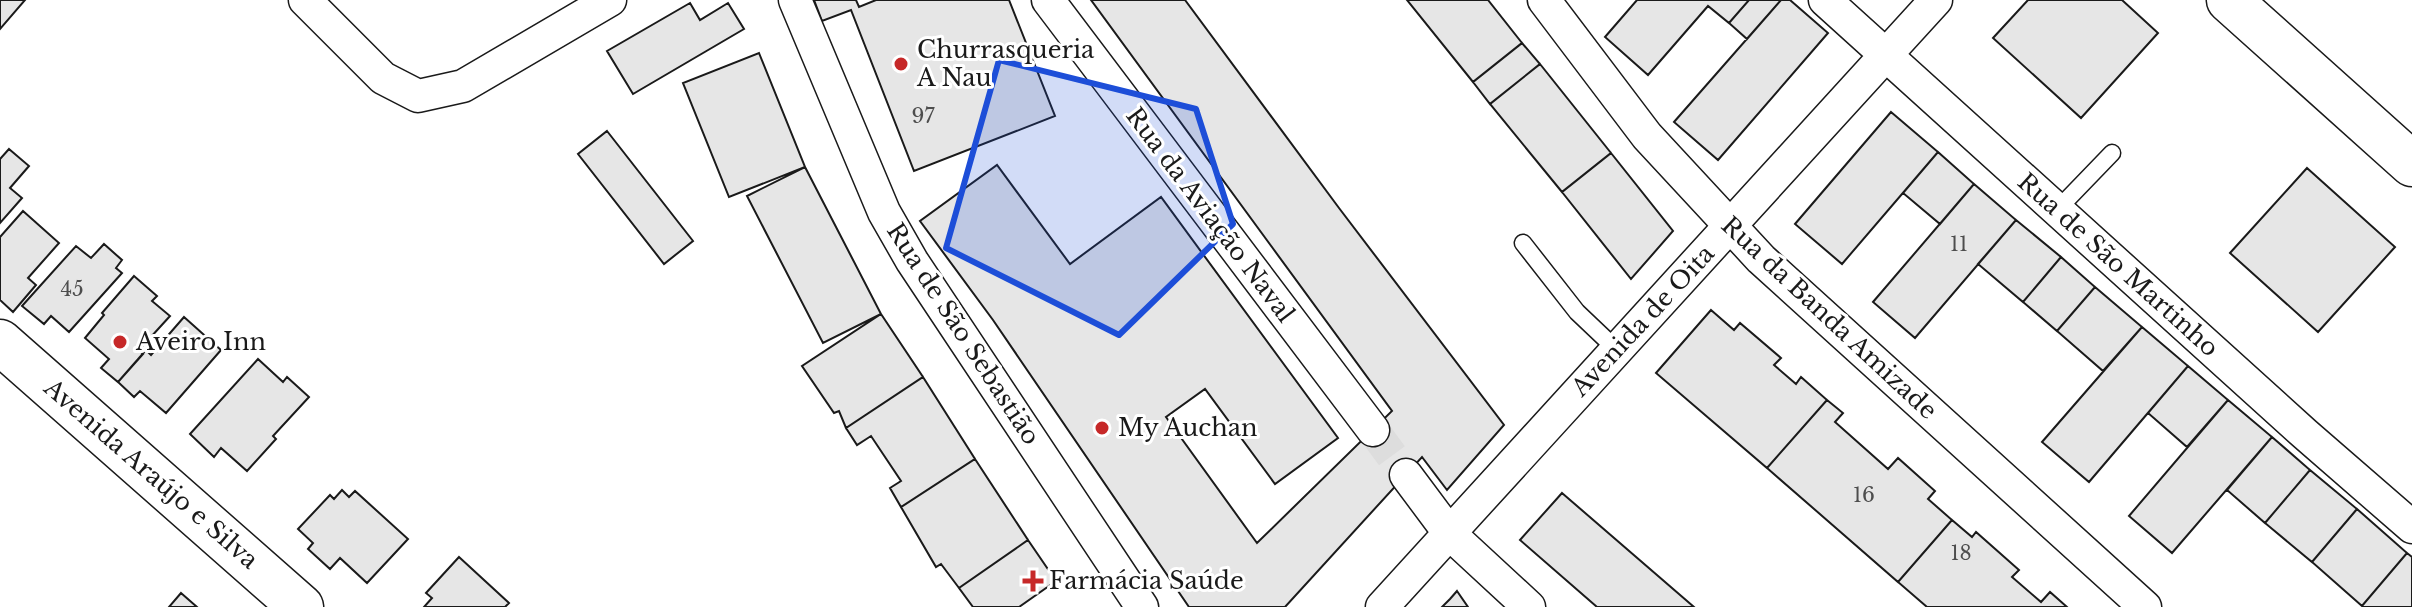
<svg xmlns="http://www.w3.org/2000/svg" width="2412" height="607" viewBox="0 0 2412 607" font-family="'Libre Baskerville',serif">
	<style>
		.building { fill: #e6e6e6; stroke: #1a1a1a; stroke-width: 2 }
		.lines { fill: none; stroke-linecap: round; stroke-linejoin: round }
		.street-tunnel { stroke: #ddd; stroke-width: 32; stroke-dasharray: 32 16; stroke-linecap: butt }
		.lane-casing { stroke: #1a1a1a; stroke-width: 19 }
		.street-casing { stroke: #1a1a1a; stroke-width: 35 }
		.secondary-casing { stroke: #1a1a1a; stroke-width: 47 }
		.lane { stroke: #fff; stroke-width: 16 }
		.street { stroke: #fff; stroke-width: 32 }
		.secondary { stroke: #fff; stroke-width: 44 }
		.marked { fill: #1d4ed8; fill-opacity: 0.2; stroke: #1d4ed8; stroke-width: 6; stroke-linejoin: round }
		.poi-dot { fill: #c62828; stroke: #fff; stroke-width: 3 }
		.labels { text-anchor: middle; stroke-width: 6; stroke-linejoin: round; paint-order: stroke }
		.number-label { font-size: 20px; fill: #4d4d4d }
		.poi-label { font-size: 24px; fill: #1a1a1a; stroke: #fff; text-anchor: start }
		.street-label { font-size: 24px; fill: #1a1a1a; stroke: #fff }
	</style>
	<rect width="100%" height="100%" fill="#fff"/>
	<path class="building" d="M0 0H25L0 29Z
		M814 0H856L859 7 876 0H1009L1055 116 914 171 851 10 822 21Z
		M1091 0H1185L1339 208 1504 425 1447 490 1422 457 1285 607H1189L993 320 920 221 997 165 1070 264 1161 197 1338 438 1275 484 1205 389 1166 417 1257 543 1392 411Z
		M1407 0H1488L1522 43 1473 82Z
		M1637 0H1749L1729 23 1708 6 1648 75 1605 37Z
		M1749 0H1781L1747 39 1729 23Z
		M1781 0H1790L1828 33 1718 160 1674 122Z
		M2028 0H2122L2158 33 2081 118 1993 38Z
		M690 3 700 20 728 3 744 29 633 94 607 51Z
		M1522 43 1540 64 1490 104 1473 82Z
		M759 53 805 167 729 197 683 83Z
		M1540 64 1611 153 1562 192 1490 104Z
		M1891 112 1938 152 1842 264 1795 224Z
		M607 131 693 241 664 264 578 154Z
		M9 149 29 166 10 188 22 198 0 223V159Z
		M1938 152 1974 184 1940 224 1903 193Z
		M1611 153 1673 231 1631 279 1562 192Z
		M805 167 881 314 823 343 747 196Z
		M2307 168 2395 247 2318 332 2230 253Z
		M1974 184 2016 220 1915 338 1873 302Z
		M23 211 59 243 28 278 36 285 13 312 0 300V237Z
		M2016 220 2061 257 2023 302 1978 264Z
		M104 244 122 260 116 268 122 273 69 332 51 316 44 324 22 306 76 246 91 258Z
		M2061 257 2095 287 2057 331 2023 302Z
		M134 276 157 296 152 301 170 316 139 350 143 354 118 382 101 368 109 359 85 338 104 315 102 313Z
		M2095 287 2142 327 2103 371 2057 331Z
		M1711 310 1734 330 1740 323 1781 358 1774 365 1796 384 1801 377 1827 400 1767 468 1656 373Z
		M881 314 923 377 846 428 839 411 834 413 802 366Z
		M184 317 221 350 166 413 140 391 134 397 118 382 146 350 151 355Z
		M2142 327 2188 366 2089 482 2042 442Z
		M258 359 283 382 287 377 309 397 273 436 276 439 247 471 221 448 214 457 190 434Z
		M2188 366 2228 400 2187 447 2148 413Z
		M923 377 975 459 901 507 890 488 901 481 871 436 857 445 846 428Z
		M1827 400 1843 413 1835 422 1888 469 1898 458 1935 491 1928 499 1952 520 1898 582 1767 468Z
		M2228 400 2272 437 2172 553 2129 516Z
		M2272 437 2310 470 2265 523 2227 490Z
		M975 459 1028 540 959 588 941 564 936 567 901 507Z
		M2310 470 2357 509 2312 562 2265 523Z
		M342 490 349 497 355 491 408 539 367 583 340 558 330 569 308 549 313 543 298 529 330 495 334 499Z
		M1562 493 1694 607H1597L1520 540Z
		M2357 509 2407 553 2362 606 2312 562Z
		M1952 520 1972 537 1976 532 2019 570 2012 577 2041 602 2050 592 2067 607H1927L1898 582Z
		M1028 540 1056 581 1019 607H973L959 588Z
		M2407 553 2412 557V607H2361Z
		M459 557 509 603 505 607H424L432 598 426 593Z
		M1457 591 1468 607H1442L1450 599Z
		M181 593 197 607H169Z"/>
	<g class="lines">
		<path class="street-tunnel" d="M1373 430 1406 475"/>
		<g class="lane-casing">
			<path id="lane" d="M2057 210 2112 153
				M1523 243 1577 312 1617 350"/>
		</g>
		<g class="street-casing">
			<path id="street" d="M305 0 383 78 418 96 463 86 610 0
				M795 0 884 212 912 261 1142 607
				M1048 0 1373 430
				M1544 0 1647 136 1761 259 2145 607
				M1825 0 2305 434 2412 527
				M1406 475 1450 534 1529 607
				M1382 607 1936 0"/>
		</g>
		<g class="secondary-casing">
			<path id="secondary" d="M2229 0 2412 164
				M0 342 301 607"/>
		</g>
		<use href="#lane" class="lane"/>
		<use href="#street" class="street"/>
		<use href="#secondary" class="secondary"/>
	</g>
	<path class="marked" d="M999 60 1196 109 1233 224 1119 335 946 248Z"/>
	<g class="poi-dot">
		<circle cx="901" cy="64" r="8"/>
		<circle cx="120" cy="342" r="8"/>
		<circle cx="1102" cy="428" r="8"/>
		<path d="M1029 569h8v8h8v8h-8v8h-8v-8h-8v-8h8z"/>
	</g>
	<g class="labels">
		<g class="number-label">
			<text x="923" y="123">97</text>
			<text x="1959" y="251">11</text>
			<text x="72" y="296">45</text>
			<text x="1864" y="502">16</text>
			<text x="1961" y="560">18</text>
		</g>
		<g class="poi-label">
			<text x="917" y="58">Churrasqueria<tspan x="917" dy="28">A Nau</tspan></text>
			<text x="136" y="350">Aveiro Inn</text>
			<text x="1118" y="436">My Auchan</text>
			<text x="1049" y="589">Farmácia Saúde</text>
		</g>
		<g class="street-label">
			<text transform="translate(1210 215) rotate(53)" y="8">Rua da Aviação Naval</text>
			<text transform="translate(2118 265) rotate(42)" y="8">Rua de São Martinho</text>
			<text transform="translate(1829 318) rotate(43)" y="8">Rua da Banda Amizade</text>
			<text transform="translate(1643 321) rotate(-47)" y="8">Avenida de Oita</text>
			<text transform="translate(963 334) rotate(57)" y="8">Rua de São Sebastião</text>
			<text transform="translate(151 474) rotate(41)" y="8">Avenida Araújo e Silva</text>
		</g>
	</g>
</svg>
